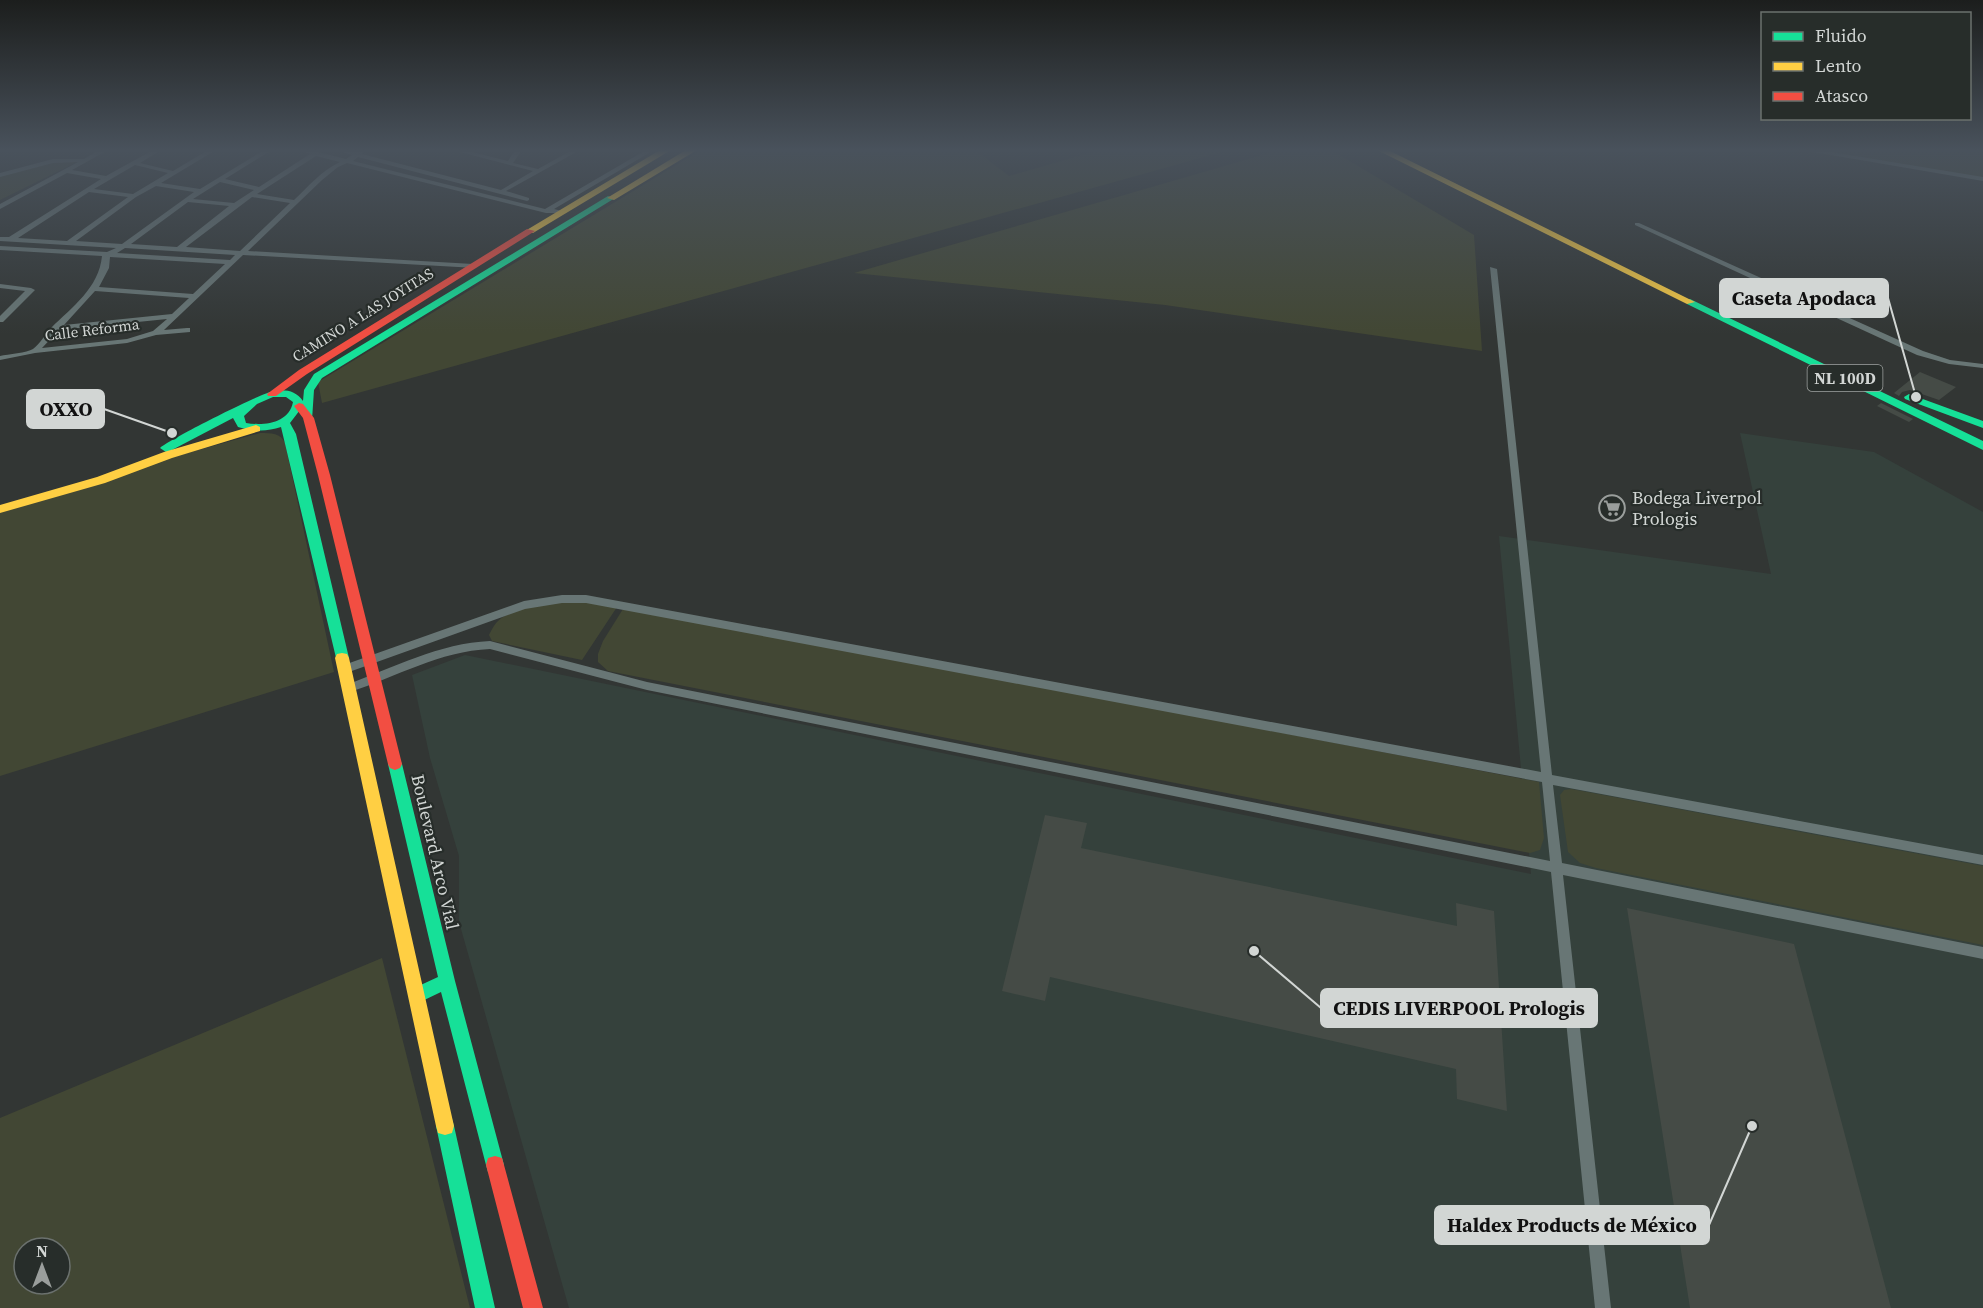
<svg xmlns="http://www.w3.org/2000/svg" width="1983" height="1308" viewBox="0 0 1983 1308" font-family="'Source Serif 4',serif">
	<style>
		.built { fill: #35413c }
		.green { fill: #424734; fill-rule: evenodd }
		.building { fill: #454b46 }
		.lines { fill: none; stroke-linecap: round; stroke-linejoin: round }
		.street { fill: #687675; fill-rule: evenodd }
		.fast { fill: #16e098; fill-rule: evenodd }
		.slow { fill: #ffcf43; fill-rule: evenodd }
		.jam { fill: #f24e42; fill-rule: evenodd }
		.labels { text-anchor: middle; stroke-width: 4.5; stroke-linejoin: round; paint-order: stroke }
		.far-street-label { font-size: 15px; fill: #d2d6d4; stroke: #272d2a }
		.shield { fill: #272d2a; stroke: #9fa3a1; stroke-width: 1.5 }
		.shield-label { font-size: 16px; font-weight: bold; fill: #d2d6d4 }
		.poi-label { font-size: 18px; fill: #d2d6d4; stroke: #272d2a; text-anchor: start }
		.street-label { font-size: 18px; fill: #d2d6d4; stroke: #272d2a }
		.leader { fill: none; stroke: #d2d6d4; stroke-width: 2 }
		.callout-dot { fill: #d2d6d4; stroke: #272d2a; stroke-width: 2 }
		.callout { fill: #d2d6d4; stroke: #d2d6d4; stroke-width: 2 }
		.callout-label { font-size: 20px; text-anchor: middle; font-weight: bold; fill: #111 }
	</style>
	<rect width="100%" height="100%" fill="#323634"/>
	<path class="built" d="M1740 433 1874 452 1983 512V1308H569L459 922V856L430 758 412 675 465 655 1531 874 1499 536 1771 574Z"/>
	<path class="green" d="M701 150H892L896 154 912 150H975L1009 176 1100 150H1229L322 403 318 382Z
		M1280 150H1331L1474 235 1482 351 1165 305 854 273Z
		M1793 150H1983V178Z
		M79 161 0 200V176L56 162Z
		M260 433C271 433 281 433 285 443L334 672 0 776V512L148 464Z
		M586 600 617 607 582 660 492 641 489 635C492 629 496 621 503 617 524 604 562 601 586 600Z
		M632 608 1539 782 1544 838 1540 850 1530 853 608 671 598 662V654L603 641 623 609Z
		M1571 789 1983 866V945L1596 868 1580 863 1568 852 1560 795 1564 790Z
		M382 958 470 1308H0V1118ZM24 1248H60V1284H24Z"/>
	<path class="building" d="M1920 372 1956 387 1939 400 1910 390 1902 392 1899 396 1894 393Z
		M1881 403 1913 419 1909 422 1877 406Z
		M1045 815 1087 823 1081 848 1457 926 1456 903 1494 911 1507 1111 1457 1099 1456 1069 1050 977 1045 1001 1002 991Z
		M1627 908 1794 944 1891 1308H1690Z"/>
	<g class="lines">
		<path class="street" d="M99 150H108L72 170 106 176 153 150H161L140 163 173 171 208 150H216L161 183 200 189 264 150H272L225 179 259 187 310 154 298 150H310L346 159 352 155 336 150 356 152 359 150H366L362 154 501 190 533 171 452 150H464L508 161 515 150H522L513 163 538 169 572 150H580L506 191 529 198V200L527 201 358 157 353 161 545 209 646 150H654L554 209 562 211V213H546L347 163 338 167 322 180 248 251 473 264H476V268L243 255 164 330 187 328H190V332L156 335 127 343 35 353 0 360V356C8 354 27 353 33 349 40 344 46 333 51 328 72 307 99 288 102 256L0 250V246L107 252 116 248 0 241V237H9L101 179 67 173 0 209V204L78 162 53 163 0 177V173L53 159H84ZM316 156 340 162C322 170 308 187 294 200L257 194ZM135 165 168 173 133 194 94 189ZM220 182 254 190 234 203 193 199ZM156 186 194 192 122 244 76 241 136 197ZM89 192 128 197 67 241 18 238ZM252 197 290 203 240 251 186 247ZM188 202 229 206 177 247 131 244ZM125 248 235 255 230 260 117 253ZM110 257 225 264 193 294 99 287 109 268ZM95 291 189 298 172 314 64 325ZM167 319 153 331 127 339 42 348 59 330Z
			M1802 150H1819L1983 177V181Z
			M1635 223H1639L1923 351 1950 360 1983 364V368L1949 364 1917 355 1635 225Z
			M1490 267 1497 269 1552 775 1983 855V865L1553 785 1562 863 1983 947V959L1563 875 1611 1308H1595L1551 872 647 690 490 649C440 651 396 677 350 692L346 691 345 688 346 685C392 668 440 643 490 641L647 682 1550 861 1542 782 586 603H562L525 609 349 672H341L340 669 341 666 524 601 562 595H586L1541 772Z
			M0 284 31 288 35 290 3 322H0V316L25 291 0 288Z"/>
		<path class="fast" d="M608 196 615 198 322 378 314 390 312 420H304L303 406 290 423 296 434 349 658 347 662H337L281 427C266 432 253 431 238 427L233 418 170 451 166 452 160 448C168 440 263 392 274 391 286 389 296 391 303 401L304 390 314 374ZM273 397H286L293 402C289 423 265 426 246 423L244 416 257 404Z
			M1690 299 1983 441V450L1687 304V300Z
			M1909 394 1983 421V428L1905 399 1904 397Z
			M395 758 400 760 402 764 455 981 504 1165 502 1172 495 1174 488 1172 486 1165 441 992 418 1003 412 1001 409 995 412 989 438 977 388 764 390 760Z
			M445 1117 452 1119 454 1126 495 1308H475L436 1126 438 1119Z"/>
		<path class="slow" d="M660 150H671L533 233 525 231Z
			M686 150H697L614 200 607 198Z
			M1377 150H1388L1695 302 1687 304Z
			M256 425 260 427V431L172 458 105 483 0 513V505L97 477 164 452Z
			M342 653 347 654 349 658 454 1126 452 1133 445 1135 438 1133 436 1126 335 658 337 654Z"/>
		<path class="jam" d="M527 229 535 231 307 374 276 396H268L267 394 299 370Z
			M299 403 303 404 314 418 330 475 402 764 400 768 395 770 390 768 388 764 318 475 303 418 294 406Z
			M495 1156 502 1158 504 1165 543 1308H523L486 1165 488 1158Z"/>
	</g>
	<linearGradient id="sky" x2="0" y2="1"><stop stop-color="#1c1e1d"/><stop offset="0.45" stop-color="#49525c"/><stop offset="1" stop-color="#49525c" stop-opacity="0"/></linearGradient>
	<rect width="1983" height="334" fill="url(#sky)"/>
	<defs>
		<g id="supermarket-ring" transform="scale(1.35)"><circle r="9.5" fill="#272d2a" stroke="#9a9e9c" stroke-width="1.5"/><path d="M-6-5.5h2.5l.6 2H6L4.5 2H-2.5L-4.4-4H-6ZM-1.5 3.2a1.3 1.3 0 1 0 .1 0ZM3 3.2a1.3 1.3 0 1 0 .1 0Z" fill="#9a9e9c"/></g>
	</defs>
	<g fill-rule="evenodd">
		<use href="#supermarket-ring" x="1612" y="508"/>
	</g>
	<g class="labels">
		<g class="far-street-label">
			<text transform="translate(363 315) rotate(-32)" y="5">CAMINO A LAS JOYITAS</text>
			<text transform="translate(92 330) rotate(-7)" y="5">Calle Reforma</text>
		</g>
		<rect class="shield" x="1807.5" y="365" width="75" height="26" rx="4.5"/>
		<g class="shield-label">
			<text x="1845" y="384">NL 100D</text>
		</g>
		<g class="poi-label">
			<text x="1632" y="504">Bodega Liverpol<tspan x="1632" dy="21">Prologis</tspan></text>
		</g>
		<g class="street-label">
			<text transform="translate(435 852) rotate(77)" y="6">Boulevard Arco Vial</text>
		</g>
	</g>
	<path class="leader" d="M1916 397L1888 298M172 433L104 409M1254 951L1321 1008M1752 1126L1709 1225"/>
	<g class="callout-dot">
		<circle cx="1916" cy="397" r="6"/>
		<circle cx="172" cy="433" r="6"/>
		<circle cx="1254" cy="951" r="6"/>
		<circle cx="1752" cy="1126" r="6"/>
	</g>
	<g class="callout">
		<rect x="1720" y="279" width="168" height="38" rx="6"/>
		<rect x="27" y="390" width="77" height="38" rx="6"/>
		<rect x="1321" y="989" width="276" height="38" rx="6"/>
		<rect x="1435" y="1206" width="274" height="38" rx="6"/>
	</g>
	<g class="callout-label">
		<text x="1804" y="305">Caseta Apodaca</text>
		<text x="66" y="416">OXXO</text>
		<text x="1459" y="1015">CEDIS LIVERPOOL Prologis</text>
		<text x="1572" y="1232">Haldex Products de México</text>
	</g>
	<rect x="1761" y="12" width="210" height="108" fill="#272d2a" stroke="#6b716e" stroke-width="1.5"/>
	<rect x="1773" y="32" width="30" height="9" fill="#16e098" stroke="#6b716e" stroke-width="1.5"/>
	<text x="1815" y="42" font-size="18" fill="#d2d6d4">Fluido</text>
	<rect x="1773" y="62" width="30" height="9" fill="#ffcf43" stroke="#6b716e" stroke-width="1.5"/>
	<text x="1815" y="72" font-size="18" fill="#d2d6d4">Lento</text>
	<rect x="1773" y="92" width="30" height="9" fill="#f24e42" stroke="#6b716e" stroke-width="1.5"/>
	<text x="1815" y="102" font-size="18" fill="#d2d6d4">Atasco</text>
	<g transform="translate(42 1266)"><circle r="28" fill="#272d2a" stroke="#6b716e" stroke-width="1.5"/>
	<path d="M0-4.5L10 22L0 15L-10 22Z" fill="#9a9e9c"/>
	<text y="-9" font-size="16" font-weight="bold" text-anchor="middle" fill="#d2d6d4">N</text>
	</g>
</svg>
